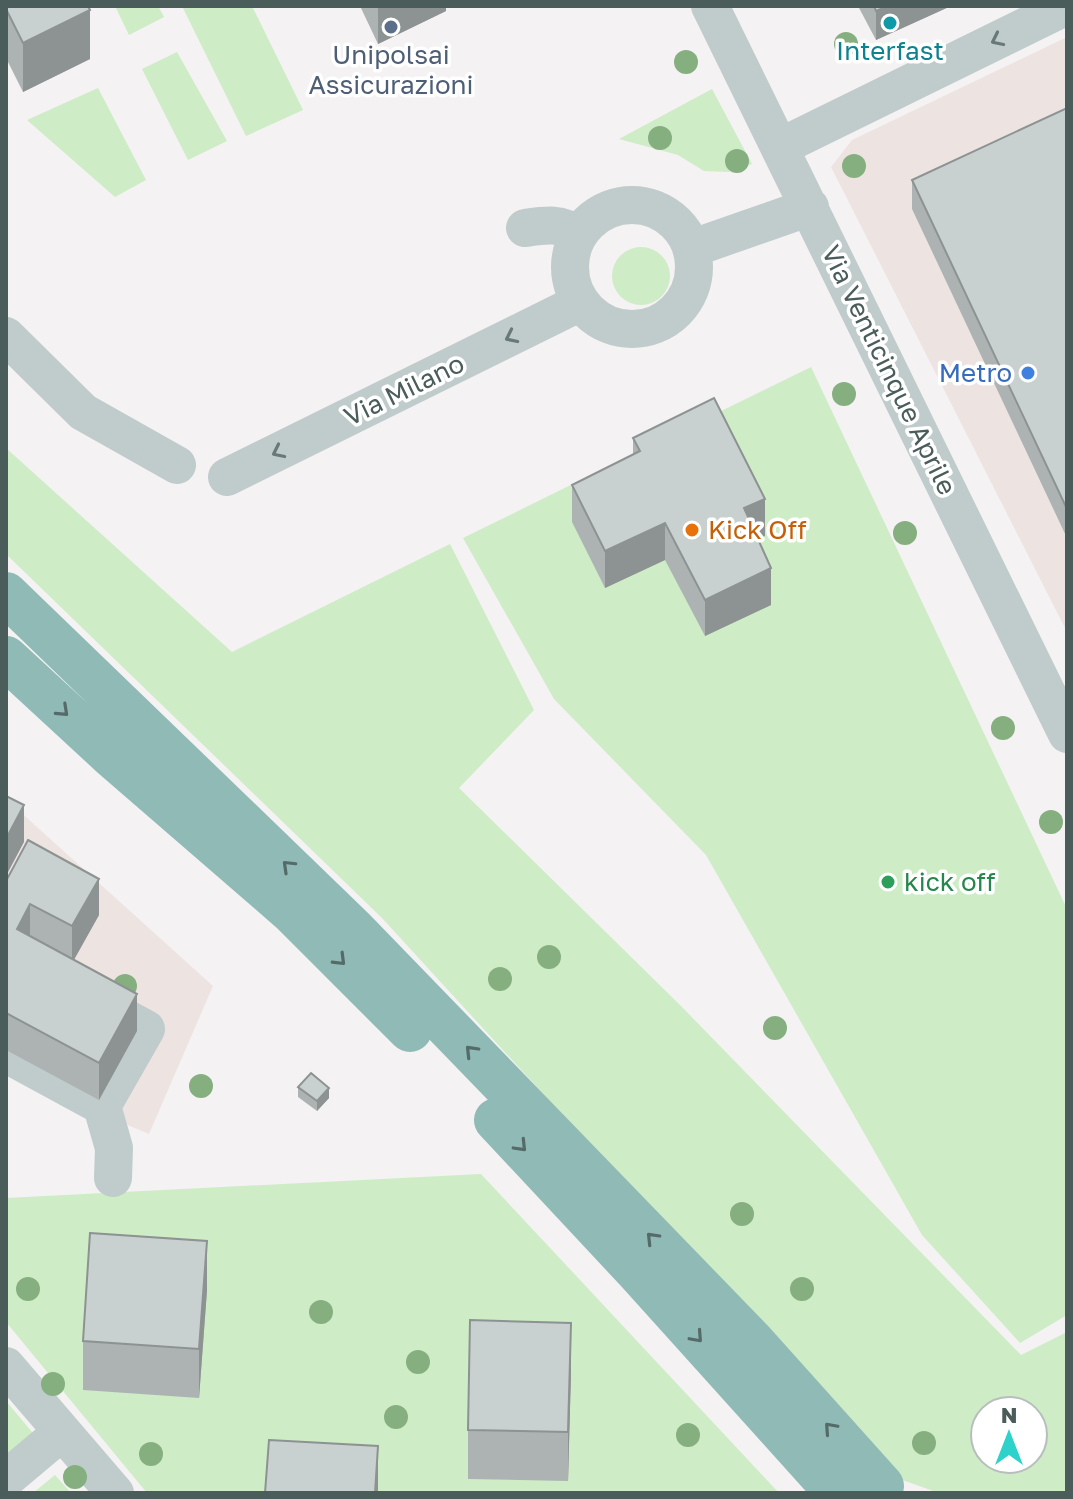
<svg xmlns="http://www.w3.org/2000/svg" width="1073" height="1499" viewBox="0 0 1073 1499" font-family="'Golos Text',sans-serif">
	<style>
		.commercial { fill: #ede4e2 }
		.green { fill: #ceecc6; fill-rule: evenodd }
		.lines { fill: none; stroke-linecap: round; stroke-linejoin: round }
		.minor { stroke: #bfcccb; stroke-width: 38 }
		.highway { stroke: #8fbab6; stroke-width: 44 }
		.tree { fill: #86af80 }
		.wall { fill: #adb3b3 }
		.shaded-wall { fill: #8d9292 }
		.building { fill: #c9d0d0; stroke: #8d9292; stroke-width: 2 }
		.oneway { stroke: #687977 }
		.oneway2 { stroke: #556b69 }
		.culture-dot { fill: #0f9aa8; stroke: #fff; stroke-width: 3 }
		.service-dot { fill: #5c6f8a; stroke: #fff; stroke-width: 3 }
		.shop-dot { fill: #3f7fe0; stroke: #fff; stroke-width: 3 }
		.food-dot { fill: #e8710a; stroke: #fff; stroke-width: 3 }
		.leisure-dot { fill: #2e9e5b; stroke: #fff; stroke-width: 3 }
		.labels { text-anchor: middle; stroke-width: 7; stroke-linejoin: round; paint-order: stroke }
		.culture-label { font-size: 26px; fill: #0d838f; stroke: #fff }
		.service-label { font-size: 26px; fill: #4e5e75; stroke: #fff }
		.street-label { font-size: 26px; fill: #4b5d5b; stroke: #fff }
		.shop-label { font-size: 26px; fill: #366cbe; stroke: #fff; text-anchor: end }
		.food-label { font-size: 26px; fill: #c56008; stroke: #fff; text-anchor: start }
		.leisure-label { font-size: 26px; fill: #27864d; stroke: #fff; text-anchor: start }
	</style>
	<rect width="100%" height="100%" fill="#f4f2f3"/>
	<path class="commercial" d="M1067 37V632L831 167 852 140Z
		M6 799 213 986 149 1134 6 1074Z"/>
	<path class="green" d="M115 6H158L164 17 129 35Z
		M182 6H252L303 110 246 136Z
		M177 52 227 141 188 160 142 69Z
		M98 88 146 180 115 197 27 120Z
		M712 89 752 164 729 172 704 171 678 155 619 139Z
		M612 276a29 29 0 1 1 58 0a29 29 0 1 1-58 0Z
		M811 367 1067 909V1315L1020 1343 922 1235 706 855 554 699 463 538Z
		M6 448 232 652 450 544 534 710 459 788 681 1006 1021 1355 1067 1332V1493H939L894 1477 382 918 6 554ZM985 1411H1033V1459H985Z
		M481 1174 779 1493H147L6 1322V1198Z
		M6 1401 53 1457 6 1493Z
		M55 1475 71 1493H33Z"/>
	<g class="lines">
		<path class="minor" d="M710 6 1067 734
			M780 147 1067 6
			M570 267a62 62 0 1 1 124 0a62 62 0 1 1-124 0Z
			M525 228C545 225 560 222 578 235
			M693 248 810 207
			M6 336 83 412 177 465
			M227 477 581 302
			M6 1054 102 1106 146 1029 94 1001
			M102 1106 114 1148 113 1178
			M6 1366 115 1493
			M6 1479 62 1432"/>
		<path class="highway" d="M6 594 353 929 752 1341 882 1486
			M6 658 111 755 291 911 410 1030
			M496 1120 638 1272 837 1493"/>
	</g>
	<g class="tree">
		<circle cx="846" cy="44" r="12"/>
		<circle cx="686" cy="62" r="12"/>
		<circle cx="660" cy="138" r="12"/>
		<circle cx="737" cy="161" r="12"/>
		<circle cx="854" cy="166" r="12"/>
		<circle cx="844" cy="394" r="12"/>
		<circle cx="905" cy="533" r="12"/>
		<circle cx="1003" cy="728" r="12"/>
		<circle cx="1051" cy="822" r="12"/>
		<circle cx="549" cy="957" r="12"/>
		<circle cx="500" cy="979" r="12"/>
		<circle cx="125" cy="986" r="12"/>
		<circle cx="775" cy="1028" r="12"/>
		<circle cx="201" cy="1086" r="12"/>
		<circle cx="742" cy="1214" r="12"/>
		<circle cx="28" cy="1289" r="12"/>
		<circle cx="802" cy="1289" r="12"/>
		<circle cx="321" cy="1312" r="12"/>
		<circle cx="418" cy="1362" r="12"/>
		<circle cx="53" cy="1384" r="12"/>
		<circle cx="396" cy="1417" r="12"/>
		<circle cx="688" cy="1435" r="12"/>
		<circle cx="924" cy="1443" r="12"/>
		<circle cx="151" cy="1454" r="12"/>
		<circle cx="75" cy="1477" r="12"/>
	</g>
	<path class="wall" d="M6 6 90 59 23 92 6 58Z
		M360 6H446V11L378 44Z
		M858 6H951L876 40Z
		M1067 108V538L912 209V180Z
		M633 438 765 536 758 539 771 605 705 636 665 560 605 588 572 522V485L633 455Z
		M6 881 99 915 74 960 137 1031 99 1100 6 1050Z
		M298 1087 329 1098 317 1111 298 1097Z
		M207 1290 199 1398 83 1390V1341Z
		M571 1372 568 1481 468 1479V1430Z"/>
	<path class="shaded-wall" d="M380 6H446V11L378 44V7Z
		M888 6H951L876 40V11Z
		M90 10V59L23 92V43Z
		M765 499V536L744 544V508Z
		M665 523V560L605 588V551Z
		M771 568V605L705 636V600Z
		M24 805V842L6 876V839Z
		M99 879V915L72 963V926Z
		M30 904V940L17 929Z
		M137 994V1031L99 1100V1063Z
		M329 1088V1098L317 1111V1101Z
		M207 1241V1290L199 1398V1349Z
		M571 1323V1372L568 1481V1432Z
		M378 1446V1493H375Z"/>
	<path class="building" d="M6 6H88L90 10 23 43 6 9Z
		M874 6H888L876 11Z
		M1067 108V509L912 180Z
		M714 398 765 499 744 508 771 568 705 600 665 523 605 551 572 485 640 451 633 438Z
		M6 796 24 805 6 839Z
		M28 840 99 879 72 926 30 904 17 929 137 994 99 1063 6 1013V881Z
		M311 1073 329 1088 317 1101 298 1087Z
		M90 1233 207 1241 199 1349 83 1341Z
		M470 1320 571 1323 568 1432 468 1430Z
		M269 1440 378 1446 375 1493H265Z"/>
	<defs><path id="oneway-chevron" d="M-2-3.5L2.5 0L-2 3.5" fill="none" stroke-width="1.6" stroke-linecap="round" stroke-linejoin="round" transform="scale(2)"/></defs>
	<g class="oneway">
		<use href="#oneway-chevron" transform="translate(997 40) rotate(154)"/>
		<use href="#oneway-chevron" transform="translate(511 337) rotate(154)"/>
		<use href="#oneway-chevron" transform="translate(278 452) rotate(154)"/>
	</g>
	<g class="oneway2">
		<use href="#oneway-chevron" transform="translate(63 711) rotate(43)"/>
		<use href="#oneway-chevron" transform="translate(288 866) rotate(-136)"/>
		<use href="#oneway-chevron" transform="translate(340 960) rotate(45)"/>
		<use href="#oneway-chevron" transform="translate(471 1051) rotate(-134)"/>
		<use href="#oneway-chevron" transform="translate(521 1146) rotate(46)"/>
		<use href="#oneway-chevron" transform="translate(652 1238) rotate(-134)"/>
		<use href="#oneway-chevron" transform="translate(697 1337) rotate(48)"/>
		<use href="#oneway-chevron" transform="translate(830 1428) rotate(-132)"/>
	</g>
	<circle class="culture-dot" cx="890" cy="23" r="8"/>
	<circle class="service-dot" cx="391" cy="27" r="8"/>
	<circle class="shop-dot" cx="1028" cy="373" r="8"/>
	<circle class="food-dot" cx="692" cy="530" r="8"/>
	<circle class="leisure-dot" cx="888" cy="882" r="8"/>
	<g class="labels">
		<g class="culture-label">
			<text x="890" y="60">Interfast</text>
		</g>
		<g class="service-label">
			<text x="391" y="64">Unipolsai<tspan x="391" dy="30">Assicurazioni</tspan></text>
		</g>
		<g class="street-label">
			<text transform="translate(889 370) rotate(64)" y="9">Via Venticinque Aprile</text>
			<text transform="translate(404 390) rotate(-26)" y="9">Via Milano</text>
		</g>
		<g class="shop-label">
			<text x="1012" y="382">Metro</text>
		</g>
		<g class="food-label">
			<text x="708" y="539">Kick Off</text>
		</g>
		<g class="leisure-label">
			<text x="904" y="891">kick off</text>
		</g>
	</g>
	<rect width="1073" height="1499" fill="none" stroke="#4b5d5b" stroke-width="16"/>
	<g transform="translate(1009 1435)"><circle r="38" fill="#ffffff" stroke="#b7bebd" stroke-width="2"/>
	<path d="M0-6L14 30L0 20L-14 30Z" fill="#2dd2ca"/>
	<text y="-12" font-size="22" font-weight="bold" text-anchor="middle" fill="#4b5d5b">N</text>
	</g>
</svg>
